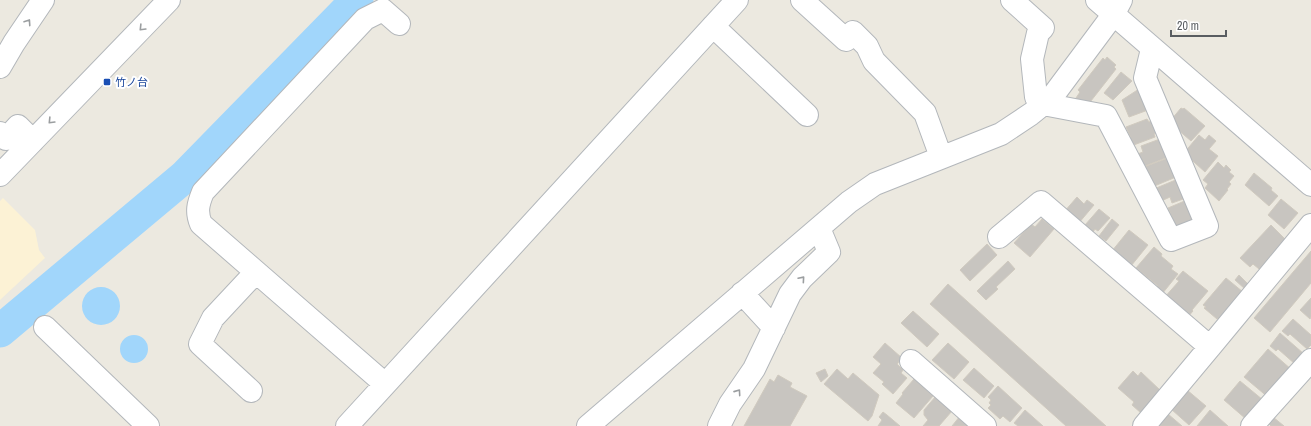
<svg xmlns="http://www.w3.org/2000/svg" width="1311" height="426" viewBox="0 0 1311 426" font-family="'Archivo Narrow','Noto Sans JP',sans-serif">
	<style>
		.commercial { fill: #fcf2d5 }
		.water { fill: #a1d6fb }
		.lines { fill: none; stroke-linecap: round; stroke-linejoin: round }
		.river { stroke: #a1d6fb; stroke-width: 33 }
		.building { fill: #c8c5c0; stroke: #d0cabf }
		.minor-casing { stroke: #b3b7bb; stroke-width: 24 }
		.minor { stroke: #fff; stroke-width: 22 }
		.oneway { stroke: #9b9ea0 }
		.transit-dot { fill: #1a4fb4; stroke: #fff; stroke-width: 1.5 }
		.labels { text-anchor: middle; stroke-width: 4; stroke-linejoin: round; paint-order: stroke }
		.transit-label { font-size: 11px; fill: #164399; stroke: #fff; text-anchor: start }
	</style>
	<rect width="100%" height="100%" fill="#ece9e0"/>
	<path class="commercial" d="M3 198 35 230 39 250 45 258 0 300V201Z"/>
	<path class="water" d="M82 306a19 19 0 1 1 38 0a19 19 0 1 1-38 0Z
		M120 349a14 14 0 1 1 28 0a14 14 0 1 1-28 0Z"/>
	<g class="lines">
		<path class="river" d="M0 331 184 177 357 0"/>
	</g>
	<path class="building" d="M1107 57 1116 65 1114 67 1116 69 1087 106 1076 98 1080 92 1078 90 1103 58 1105 60Z
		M1121 72 1132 81 1113 100 1104 93Z
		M1139 89 1148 110 1129 117 1122 100Z
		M1181 108 1183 109 1184 108 1205 126 1191 141 1176 128 1178 126 1171 120Z
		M1147 119 1149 122 1152 121 1156 133 1154 134 1155 137 1131 146 1128 139 1131 138 1126 127Z
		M1199 135 1205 140 1209 135 1216 141 1209 149 1218 156 1205 172 1184 153Z
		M1160 139 1168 157 1140 168 1135 155 1143 152 1141 146Z
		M1168 158 1176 177 1152 187 1144 167Z
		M1218 162 1224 168 1226 165 1231 170 1229 172 1234 176 1229 182 1231 184 1227 189 1228 190 1219 201 1205 188 1208 184 1203 180Z
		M1254 173 1272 188 1271 190 1278 196 1269 206 1245 185Z
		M1178 179 1186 198 1172 203 1170 197 1159 202 1154 189Z
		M1077 197 1084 204 1087 200 1094 205 1078 224 1064 212Z
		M1281 199 1298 213 1284 229 1268 215Z
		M1187 200 1195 220 1174 228 1169 217H1172L1168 208Z
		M1099 209 1110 218 1098 231 1095 229 1093 232 1085 225Z
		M1042 219 1054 229 1030 257 1014 243 1031 224 1035 227Z
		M1112 219 1119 225 1106 241 1099 236Z
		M1271 225 1287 241 1259 269 1253 264 1250 267 1240 258Z
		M1129 230 1148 245 1131 266 1112 251Z
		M987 244 997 255 970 281 960 270Z
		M1154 247 1162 254 1161 256 1173 266 1171 269 1178 274 1162 294 1156 289 1158 286 1136 268Z
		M1311 251V283L1270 332 1254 318Z
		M1008 261 1015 269 996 287 998 289 986 300 977 291Z
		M1183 271 1208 291 1192 310 1193 311 1186 319 1164 298 1179 281 1176 279Z
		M1239 275 1249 285 1245 289 1235 280Z
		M1226 278 1243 292 1220 319 1218 318 1217 319 1204 308 1206 307 1203 305Z
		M948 284 1106 426H1066L930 304Z
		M1311 298V317L1310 319 1300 310Z
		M913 311 939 334 927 347 901 323Z
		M1293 319 1311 335V345L1307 349 1290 334 1288 336 1282 331Z
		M1280 333 1304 354 1295 364 1278 349 1276 351 1270 346Z
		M885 343 902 358 897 364 903 370 901 373 907 378 893 394 882 384 884 382 873 373 881 364 873 357Z
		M948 343 969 362 954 379 932 360Z
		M1268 349 1292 370 1269 398 1244 377Z
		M974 368 994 386 984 398 963 380Z
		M825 369 828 376 821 382 816 373Z
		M837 369 848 379 853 373 879 395 872 416 868 421 824 384Z
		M1133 371 1138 376 1141 372 1161 391 1141 413 1132 405 1134 402 1118 388Z
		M778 375 792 383 790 387 807 396 790 426H744L770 379 774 382Z
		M914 379 933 396 914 418 896 403 903 394 902 393Z
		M1240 381 1263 400 1246 419 1224 400Z
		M998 386 1022 408 1010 422 1003 416 1000 419 988 408 991 405 989 403 991 400 988 397Z
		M1187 390 1206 406 1189 425 1171 409Z
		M936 396 952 411 939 426H923L928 420 924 415V410Z
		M1025 410 1043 426H1018L1014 423Z
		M1210 410 1228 426H1197Z
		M883 412 887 415 900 426H878L882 420 879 417Z
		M1168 414 1182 426H1159L1158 425Z
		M960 416 971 426H952Z
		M1273 417 1284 426H1271L1268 423Z"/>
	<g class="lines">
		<g class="minor-casing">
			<path id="minor" d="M802 0 846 40 853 32 867 46 874 61 925 113 941 157
				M1012 0 1043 28 1038 33 1032 59 1036 97 1043 104 1106 116 1171 240 1207 226 1145 78 1152 49
				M1097 0 1311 185
				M713 26 807 115
				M0 67 14 43 43 0
				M0 133 6 139 18 126 33 141
				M0 175 169 0
				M999 237 1041 202 1210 347 1311 225
				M742 293 774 328
				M45 327 148 426
				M911 361 985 426
				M385 384 201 224C196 212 198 204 203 192L365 19 383 10 399 24
				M251 391 200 344 213 318 256 272
				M347 426 737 0
				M588 426 849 202 875 184 1001 134 1031 114 1052 97 1113 15 1121 0
				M719 426 730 404 754 369 790 294 802 278 829 252 819 228
				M1144 426 1210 347
				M1252 426 1311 360"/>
		</g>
		<use href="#minor" class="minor"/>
	</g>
	<defs><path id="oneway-chevron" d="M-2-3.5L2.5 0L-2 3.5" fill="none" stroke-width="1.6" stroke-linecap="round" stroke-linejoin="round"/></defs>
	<g class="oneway">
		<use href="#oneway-chevron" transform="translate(28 22) rotate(-56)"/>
		<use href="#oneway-chevron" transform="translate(142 28) rotate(134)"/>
		<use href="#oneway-chevron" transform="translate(51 121) rotate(134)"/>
		<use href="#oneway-chevron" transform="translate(802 279) rotate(-49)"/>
		<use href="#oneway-chevron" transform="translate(738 392) rotate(-55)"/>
	</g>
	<rect class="transit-dot" x="103" y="78" width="8" height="8" rx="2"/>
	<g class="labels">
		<g class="transit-label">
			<text x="115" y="86">竹ノ台</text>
		</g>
	</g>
	<path d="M1171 30v6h55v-6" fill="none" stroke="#595d61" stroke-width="2"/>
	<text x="1177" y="30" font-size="12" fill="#595d61" stroke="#ffffff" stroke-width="3" paint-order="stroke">20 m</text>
</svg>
